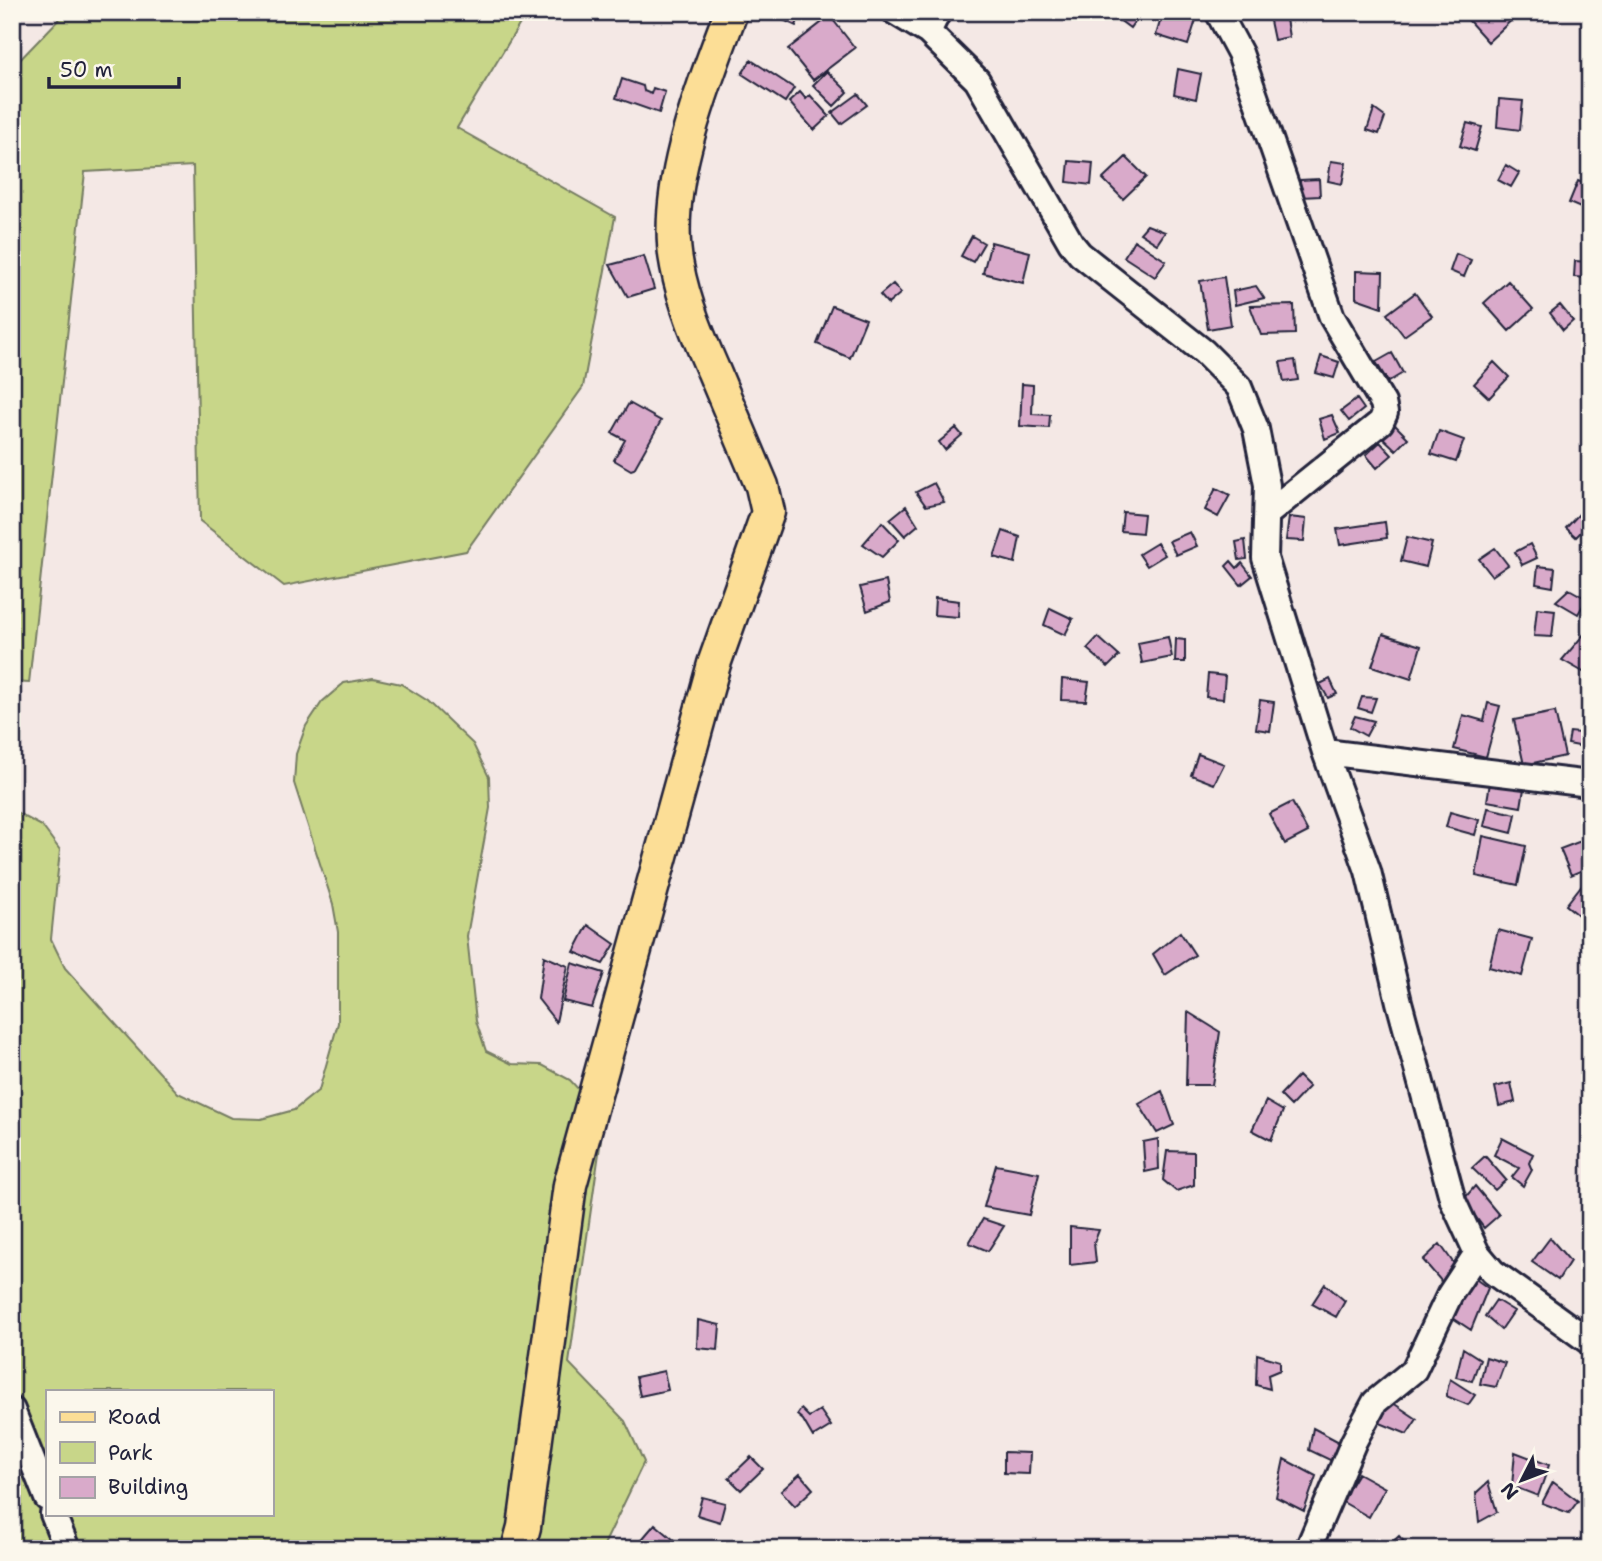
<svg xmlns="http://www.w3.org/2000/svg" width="1602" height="1561" viewBox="0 0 1602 1561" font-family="'Shantell Sans',sans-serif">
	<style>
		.green { fill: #c8d689; stroke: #757c62; stroke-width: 2; fill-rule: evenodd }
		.building { fill: #d9aaca; stroke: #22223b; stroke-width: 2 }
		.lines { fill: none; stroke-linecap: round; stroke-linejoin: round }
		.minor-casing { stroke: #22223b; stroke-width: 30 }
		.major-casing { stroke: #22223b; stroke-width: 37 }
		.minor { stroke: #fbf7ec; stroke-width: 24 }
		.major { stroke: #fcde96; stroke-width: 32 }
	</style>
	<rect width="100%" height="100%" fill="#f4e8e5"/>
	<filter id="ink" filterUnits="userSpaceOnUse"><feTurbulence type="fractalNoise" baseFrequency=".0143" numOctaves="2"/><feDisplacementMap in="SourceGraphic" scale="14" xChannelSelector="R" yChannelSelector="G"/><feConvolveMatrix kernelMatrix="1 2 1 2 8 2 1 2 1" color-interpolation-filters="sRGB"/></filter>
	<g filter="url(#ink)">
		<path class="green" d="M66 12H527L457 128 615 217 583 387 466 551 284 586 200 521 193 166 85 172 29 683 12 682V68Z
			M373 678 401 684 428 701 473 744 489 777 490 808 467 936 476 1021 486 1051 512 1064 542 1065 570 1080 592 1104 602 1132 569 1363 625 1421 644 1462 602 1549H12V810L42 826 60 850 51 939 65 968 178 1093 231 1118 261 1119 294 1110 319 1090 338 1023V932L333 904 294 783 296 754 306 726 322 702 344 683ZM47 1391H271V1514H47Z"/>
		<path class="building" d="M766 12H801L796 26Z
			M1112 12H1141L1130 28 1111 14Z
			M1163 12H1172L1196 20 1188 45 1156 35Z
			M1461 12H1515L1517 15 1488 42Z
			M1285 13 1289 37 1274 40 1269 16Z
			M830 16 855 48 813 80 788 49Z
			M751 60 794 88 785 102 742 74Z
			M1178 69 1201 74 1196 99 1174 94Z
			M827 71 848 92 834 106 813 85Z
			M622 79 643 86 644 91 651 94 653 88 665 92 659 113 616 98Z
			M800 92 806 99 810 95 829 116 814 130 789 102Z
			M858 94 867 105 841 124 832 113Z
			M1499 99 1523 101 1520 130 1497 127Z
			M1374 109 1385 117 1379 134 1367 130Z
			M1467 123 1482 127 1475 151 1460 146Z
			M1126 157 1146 177 1123 199 1103 179Z
			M1069 161 1093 163 1091 185 1067 182Z
			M1331 161 1346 163 1342 184 1328 181Z
			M1506 165 1519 173 1511 187 1498 180Z
			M1319 179 1320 196 1301 197 1300 180Z
			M1578 181 1590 186V212L1569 203Z
			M1147 225 1165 232 1157 244 1140 233Z
			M972 236 984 243 973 262 961 256Z
			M1134 240 1166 261 1155 277 1124 257Z
			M991 242 1030 252 1023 283 983 273Z
			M1456 254 1471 260 1464 277 1450 271Z
			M644 256 654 289 628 297 610 265Z
			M1575 261 1588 262 1587 278 1574 277Z
			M1356 271 1383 272 1382 307 1356 298Z
			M1224 277 1231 325 1208 329 1200 281Z
			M1508 281 1533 309 1509 331 1484 303Z
			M893 284 901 293 888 304 880 295Z
			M1256 286 1264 298 1235 305 1233 291Z
			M1415 293 1432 316 1404 336 1387 314Z
			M1294 305 1295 334 1261 335 1250 306Z
			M1560 305 1573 321 1563 330 1550 313Z
			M832 306 866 319 850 358 817 344Z
			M1392 353 1403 373 1388 382 1376 362Z
			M1321 356 1339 362 1334 378 1316 373Z
			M1295 360 1298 380 1284 382 1280 362Z
			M1494 362 1509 377 1489 398 1474 384Z
			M1022 384 1033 385 1032 414 1050 415 1049 428 1020 426Z
			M1357 399 1364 409 1349 421 1341 411Z
			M629 403 661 421 634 469 631 470 614 460 625 440 612 433Z
			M1332 415 1340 433 1325 439 1319 419Z
			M1391 421 1408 438 1396 450 1378 433Z
			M956 428 962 435 945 450 939 442Z
			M1439 431 1464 440 1456 462 1431 454Z
			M1380 442 1392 455 1377 468 1366 455Z
			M934 483 944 502 926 506 916 492Z
			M1216 488 1230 495 1218 517 1205 510Z
			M906 506 918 525 905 536 890 519Z
			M1123 512 1144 514 1142 533 1121 531Z
			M1580 513 1590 523 1576 537 1566 528Z
			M1289 517 1306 519 1304 541 1286 540Z
			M882 522 899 540 882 557 863 544Z
			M1385 522 1387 538 1340 545 1337 529Z
			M1003 531 1020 537 1015 563 994 557Z
			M1190 532 1197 546 1176 555 1169 541Z
			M1407 537 1432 543 1426 567 1401 561Z
			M1245 540 1247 559 1239 560 1236 542Z
			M1157 543 1165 555 1147 566 1139 554Z
			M1530 544 1537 558 1522 565 1515 552Z
			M1495 548 1508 565 1492 576 1479 559Z
			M1231 561 1237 568 1242 563 1252 576 1241 585 1226 566Z
			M1538 566 1555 568 1553 587 1536 584Z
			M886 581 890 602 867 611 860 587Z
			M1569 589 1587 599 1578 614 1556 601Z
			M935 598 959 601 958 617 934 615Z
			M1050 608 1073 619 1065 635 1044 625Z
			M1537 608 1555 610 1552 637 1534 636Z
			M1585 633 1590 636V665L1585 673 1562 660Z
			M1383 634 1421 646 1411 679 1372 666Z
			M1098 637 1119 656 1108 667 1087 649Z
			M1168 637 1172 657 1142 663 1138 643Z
			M1176 639 1185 640V662H1175Z
			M1208 674 1225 676 1223 699 1206 697Z
			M1062 679 1089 682 1086 701 1061 700Z
			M1330 679 1337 694 1328 698 1320 684Z
			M1362 697 1376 698 1371 712 1358 708Z
			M1260 700 1274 702 1270 731 1256 729Z
			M1488 703 1500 706 1486 757 1454 749 1463 715 1484 721Z
			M1555 712 1565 756 1524 765 1514 720Z
			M1355 716 1374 721 1366 736 1350 727Z
			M1582 718 1590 719 1589 748 1568 744 1570 732 1579 733Z
			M1198 754 1224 764 1214 784 1191 775Z
			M1490 783 1524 789 1521 807 1487 801Z
			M1292 802 1308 832 1285 844 1269 814Z
			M1488 808 1516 814 1512 833 1484 826Z
			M1450 812 1479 820 1475 835 1446 827Z
			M1483 836 1526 846 1518 885 1476 876Z
			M1589 838 1590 867 1571 875 1560 849Z
			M1584 882 1590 887V919L1587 922 1566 905Z
			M588 925 615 944 603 964 574 952Z
			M1498 930 1532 939 1522 976 1489 967Z
			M1180 932 1195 955 1165 975 1153 954Z
			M544 956 568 966 556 1022 538 999Z
			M572 963 604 973 592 1008 563 1001Z
			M1188 1012 1220 1032 1212 1085H1186Z
			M1298 1076 1309 1087 1291 1106 1280 1095Z
			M1511 1083 1515 1102 1499 1106 1495 1087Z
			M1162 1091 1174 1125 1157 1133 1139 1104Z
			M1266 1101 1283 1111 1271 1140 1252 1130Z
			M1502 1138 1533 1154 1529 1163 1532 1170 1523 1186 1512 1177 1519 1168 1494 1155Z
			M1158 1139 1159 1169 1145 1172 1143 1142Z
			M1167 1151 1194 1152V1185L1176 1191 1163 1180Z
			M1485 1156 1506 1180 1495 1190 1472 1168Z
			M996 1165 1039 1173 1029 1215 984 1207Z
			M1475 1186 1499 1215 1484 1228 1463 1200Z
			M983 1219 1004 1226 988 1251 969 1243Z
			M1070 1227 1099 1230 1094 1243 1096 1262 1070 1265Z
			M1550 1238 1570 1261 1558 1280 1532 1262Z
			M1440 1244 1457 1268 1442 1282 1423 1260Z
			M1470 1275 1488 1288 1471 1330 1453 1318Z
			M1325 1284 1345 1301 1336 1317 1312 1304Z
			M1496 1300 1514 1311 1501 1330 1485 1316Z
			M698 1320 720 1325 718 1350 697 1348Z
			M1463 1348 1480 1359 1472 1381 1456 1377Z
			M1257 1354 1280 1361V1370L1268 1375 1270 1389 1256 1385Z
			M1486 1357 1505 1363 1496 1387 1480 1384Z
			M664 1371 668 1390 640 1396 636 1377Z
			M1450 1379 1475 1395 1468 1405 1446 1396Z
			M1390 1401 1417 1419 1407 1434 1380 1423Z
			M801 1409 809 1417 820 1410 831 1426 813 1437 803 1420 797 1415Z
			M1313 1428 1343 1444 1334 1462 1309 1450Z
			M1004 1452 1030 1453 1029 1474 1004 1473Z
			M1515 1452 1549 1465 1538 1496 1512 1486Z
			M751 1457 763 1469 741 1490 729 1478Z
			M1284 1459 1316 1476 1304 1511 1276 1497Z
			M1358 1473 1385 1488 1369 1517 1341 1501Z
			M800 1474 813 1489 795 1506 781 1491Z
			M1488 1482 1497 1512 1479 1522 1476 1493Z
			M1553 1482 1578 1501 1569 1513 1542 1503Z
			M702 1497 725 1503 720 1522 697 1515Z
			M655 1524 674 1540 666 1549H641L637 1545Z
			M1399 1536 1410 1549H1385Z"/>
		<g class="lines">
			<g class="minor-casing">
				<path id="minor" d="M895 12 928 32 977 80 1071 243 1080 254 1204 352 1239 387 1256 429 1267 485 1265 558 1325 752 1368 871 1399 1002 1453 1201 1477 1253 1493 1272 1590 1342
					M1218 12 1240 53 1332 317 1383 403 1385 413 1381 422 1267 514
					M928 32 938 12
					M1325 752 1590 784
					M12 1410 47 1498
					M53 1514 67 1549
					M1308 1549 1354 1441 1375 1402 1414 1370 1450 1294 1477 1253"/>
			</g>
			<g class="major-casing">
				<path id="major" d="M518 1549 524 1527 570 1185 714 664 768 512 762 486C746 448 730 410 714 372 699 338 684 303 677 266 661 189 704 84 731 12"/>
			</g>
			<use href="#minor" class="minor"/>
			<use href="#major" class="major"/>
		</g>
	</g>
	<rect width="1602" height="1561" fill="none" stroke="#fbf7ec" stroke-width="42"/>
	<rect x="21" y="21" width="1560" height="1519" fill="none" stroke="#22223b" stroke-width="2.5" filter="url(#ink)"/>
	<rect x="46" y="1390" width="228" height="126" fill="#fbf7ec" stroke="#a4a2a5" stroke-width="2"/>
	<rect x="60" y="1412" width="35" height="10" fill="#fcde96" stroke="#a4a2a5" stroke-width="2"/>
	<text x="108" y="1424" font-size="21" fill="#22223b">Road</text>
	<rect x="60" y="1442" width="35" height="21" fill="#c8d689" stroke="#a4a2a5" stroke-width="2"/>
	<text x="108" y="1460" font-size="21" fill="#22223b">Park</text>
	<rect x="60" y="1477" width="35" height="21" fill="#d9aaca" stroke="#a4a2a5" stroke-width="2"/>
	<text x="108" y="1494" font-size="21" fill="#22223b">Building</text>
	<g transform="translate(1522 1480) rotate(228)" stroke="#fbf7ec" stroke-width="5" paint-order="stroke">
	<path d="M0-5L12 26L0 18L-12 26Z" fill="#22223b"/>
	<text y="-10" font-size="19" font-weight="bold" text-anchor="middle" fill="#22223b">N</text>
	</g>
	<path d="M49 77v10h130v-10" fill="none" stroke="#22223b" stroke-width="3.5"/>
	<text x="60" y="77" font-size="21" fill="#22223b" stroke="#fbf7ec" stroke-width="5" paint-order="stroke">50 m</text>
</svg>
